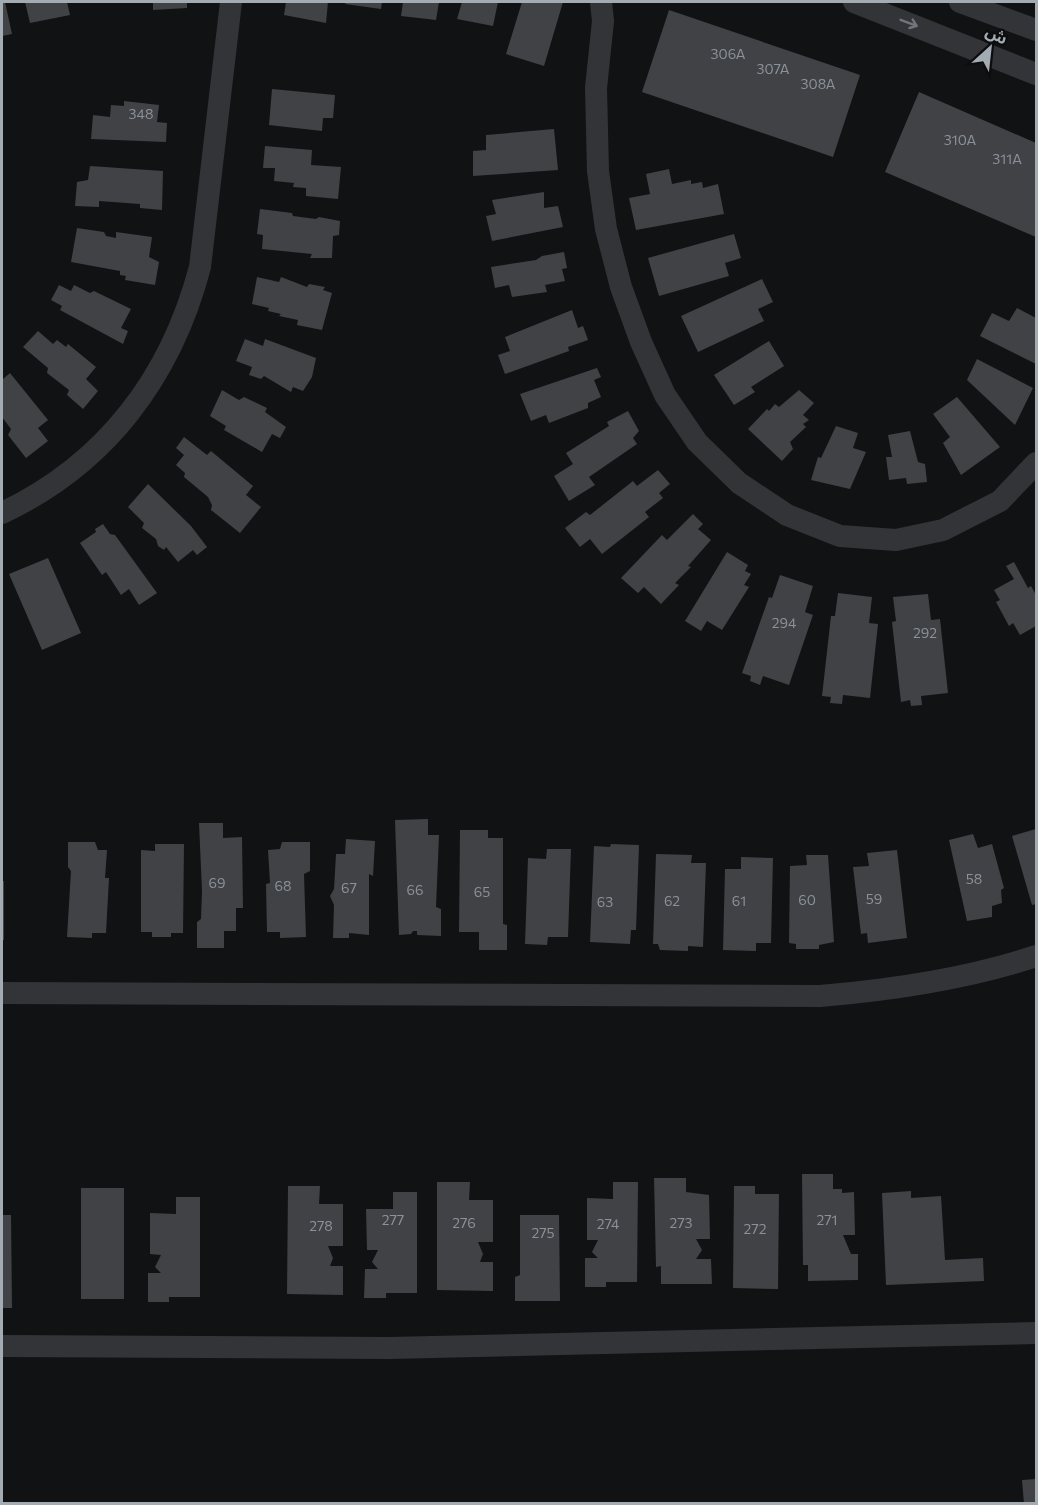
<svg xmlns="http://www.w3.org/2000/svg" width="1038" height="1505" viewBox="0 0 1038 1505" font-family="Commissioner,'Noto Sans Arabic',sans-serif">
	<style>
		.building { fill: #404246 }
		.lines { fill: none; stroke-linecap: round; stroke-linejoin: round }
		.minor { stroke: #333437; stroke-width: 22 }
		.oneway { stroke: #71757b }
		.labels { text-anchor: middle; stroke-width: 6; stroke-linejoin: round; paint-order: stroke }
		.number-label { font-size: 14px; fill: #8a9198 }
	</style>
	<rect width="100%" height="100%" fill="#111213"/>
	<path class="building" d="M2 2H5L12 34 2 36Z
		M25 2H67L70 15 30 23Z
		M153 2H187V8L153 10Z
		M286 2H328L326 23 284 15Z
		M346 2H382L381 9 345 4Z
		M403 2H439L436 20 401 16Z
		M462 2H498L493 26 457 19Z
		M522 2H563L544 66 506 54Z
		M669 10 860 75 833 157 642 92Z
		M272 89 335 95 333 118H323L322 131 269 125Z
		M919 92 1036 143V237L885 172Z
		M124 101 159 105 157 122 167 123 166 142 91 139 93 115 110 117 111 105 124 106Z
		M554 129 558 170 473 176V151L486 150V135Z
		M265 146 312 150 311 165 341 167 338 199 306 196V188L293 187 294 183 274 181 275 168H263Z
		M90 166 163 171 162 210 140 208V204L99 201V207L75 206 77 182 88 180Z
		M669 169 672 184 691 180V184L702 182 703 188 718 184 724 214 636 230 629 198 650 194 646 174Z
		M544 192V208L558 206 563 227 492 241 486 216 496 214 492 200Z
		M260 209 292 213 293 216 316 219 319 217 340 221 339 235 333 236 332 258H310L312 254 262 249 263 235 257 234Z
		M77 228 104 232 106 236 116 238V232L152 237 149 257 159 262 155 285 125 280 126 276 120 275V271L71 262Z
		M734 234 741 258 725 263 729 276 659 296 648 258Z
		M564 252 567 268 562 269 565 281 545 285 547 292 512 297 509 285 495 288 491 267 536 260 542 256Z
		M257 277 279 282 281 277 307 287 309 284 325 287 323 290 332 293 322 330 297 325 298 320 279 316 281 314 268 311 269 308 252 304Z
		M762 279 773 302 758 309 764 321 698 352 681 316Z
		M59 285 71 291 74 285 90 293 94 291 131 309 121 328 128 331 123 344 60 310 62 306 51 300Z
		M1017 308 1036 318V364L980 336 992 313 1009 321Z
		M572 310 578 328 583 326 588 340 568 347 569 351 505 374 498 355 510 351 505 337Z
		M38 331 53 344 57 340 66 347 68 344 96 367 86 379 98 391 83 409 67 395 69 390 47 373 48 368 23 347Z
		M245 339 263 346 265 339 316 358 312 377 303 391 293 387 291 392 264 376 261 379 249 375 252 367 236 361Z
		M769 341 784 366 751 387 755 392 734 405 714 375Z
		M977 359 1033 388 1015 425 967 380Z
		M597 368 601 377 594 380 601 397 588 403V408L549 423 546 415 531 421 520 394Z
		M10 373 48 420 38 428 48 441 26 458 8 435 11 429 2 417V376L3 379Z
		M222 390 239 400 244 397 267 408 265 412 286 427 280 438 272 434 262 452 224 430 226 426 210 416Z
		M799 390 814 403 803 415 809 420 803 424 806 427 790 442 793 449 782 461 748 429 767 409 769 411 775 404 779 407Z
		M957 397 1000 447 961 475 943 443 950 437 933 414Z
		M628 411 639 431 633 438 637 444 589 477 595 485 569 501 554 476 573 464 566 453 609 426 607 422Z
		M836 426 858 433 853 448 866 452 850 489 811 480 818 457 821 458Z
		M910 431 918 462 925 464 927 482 907 484 906 478 889 480 886 457H892L888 435Z
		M184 437 207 455 211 451 253 486 246 495 261 507 240 533 211 510 212 505 208 497 184 477 185 473 176 465 184 455 176 448Z
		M658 470 670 484 659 493 663 498 645 512 649 517 602 554 590 539 580 547 565 528 586 512 590 515 633 481 637 486Z
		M148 484 191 526 207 547 197 555 193 550 178 562 166 547 164 550 158 546 156 539 142 528 144 523 128 507Z
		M693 514 703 524 698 529 711 540 688 566 691 567 675 583 679 585 661 604 644 587 638 593 621 578 662 535 667 540Z
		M103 524 110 534 115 535 157 593 139 605 129 589 121 595 106 572 102 575 80 543 96 532 95 529Z
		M727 552 748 565 745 571 751 574 744 585 749 587 722 630 707 621 701 631 685 621Z
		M48 558 81 633 42 650 9 574Z
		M1014 562 1028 588 1031 586 1036 595V626L1020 635 1013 623 1009 626 996 602 1000 600 994 590 1014 579 1006 566Z
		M780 575 813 586 805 612 813 615 789 685 763 676 760 685 750 681 751 676 742 673 769 597 772 598Z
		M838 593 872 597 869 623 878 624 870 698 843 695 842 704 830 703 831 697 822 696 831 616H835Z
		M928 594 931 620 940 619 948 693 921 696 922 705 911 706 910 700 901 702 892 622 896 621 893 597Z
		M428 819V835H439L436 907 441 909V936L417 935V931H413L411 934 399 935 395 820Z
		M199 823H223V838L242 837 243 908H236V931H224V948H197V922L201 919 202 891Z
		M1036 829V904L1032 905 1012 836Z
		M460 830H488V838H503V924L507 925V950H479V932H459Z
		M973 834 978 848 992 844 1004 888 1001 890 1002 903 992 906V917L967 921 949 840Z
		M346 839 375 841 373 876 369 874V935L349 933V938H333L334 905 330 896 334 889 336 854H345Z
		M68 842H95L98 850H107L105 878H109L106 933H92V938L67 937 71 871 68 867Z
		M282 842H310V871L304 874 306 937 280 938V932H267L266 884 270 883 268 850 280 849Z
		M155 844H184L183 933H171V937H152V932H141V850L155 851Z
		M611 844 639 845 636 930H631L630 944 590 942 594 846 610 847Z
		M547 849H571L568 937H548L547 945 525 944 528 858 546 859Z
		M897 850 907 938 868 943 867 933 861 934 853 867 869 866 867 853Z
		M656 854 692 855 691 863H706L703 947 688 946V951L660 950 658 944H653Z
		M806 855H828L834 942 819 945V949H796V944L789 943 790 866 807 865Z
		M741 857 773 858 771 943H756V951L723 950 725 869H741Z
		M2 881H4V940H2Z
		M802 1174H833V1189H842V1193L854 1192 855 1235H843L851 1254H858V1280L808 1281V1265H803Z
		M654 1178H686V1192L709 1195 710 1239H696L702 1250 696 1259H711L712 1284H661V1266L656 1267Z
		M437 1182H470L469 1200H493V1242H478L483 1254 480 1262H493V1291L437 1290Z
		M613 1182H638L637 1282H606V1287H585V1258H598L592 1252 598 1240H587V1198L613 1199Z
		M288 1186H320L319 1204H343V1246H328L333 1258 330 1266H343V1295L287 1294Z
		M734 1186H755V1194H779L778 1289 733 1288Z
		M81 1188H124V1299H81Z
		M911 1191V1198L941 1196 945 1260 983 1258 984 1281 886 1285 882 1193Z
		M393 1192H417V1293H386V1298H364L365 1269H378L372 1262 378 1250H367L366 1209H393Z
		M176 1197H200V1297H169V1302H148V1273H161L155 1267 161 1255 150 1254V1213L176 1214Z
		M2 1215H11L12 1308H2Z
		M520 1215H559L560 1301H515V1277L520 1275Z
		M1036 1479V1504H1024L1022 1480Z"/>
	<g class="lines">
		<path class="minor" d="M601 2 603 21 596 88 598 171 606 229 621 287 641 342 665 395 697 442 739 483 787 515 840 536 896 540 943 530 1000 501 1036 463
			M854 2 1036 74
			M960 2 1036 30
			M2 513C106 464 171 377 200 267L231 2
			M2 993 820 996C890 990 970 978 1036 956
			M2 1346 389 1348 1036 1333"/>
	</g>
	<defs><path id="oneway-shaft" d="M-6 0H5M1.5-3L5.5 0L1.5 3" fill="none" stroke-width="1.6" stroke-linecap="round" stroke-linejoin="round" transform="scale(1.5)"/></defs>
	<use class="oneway" href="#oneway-shaft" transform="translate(909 23) rotate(21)"/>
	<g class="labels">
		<g class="number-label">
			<text x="728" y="59">306A</text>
			<text x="773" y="74">307A</text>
			<text x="818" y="89">308A</text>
			<text x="141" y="119">348</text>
			<text x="960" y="145">310A</text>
			<text x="1007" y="164">311A</text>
			<text x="784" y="628">294</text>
			<text x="925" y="638">292</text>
			<text x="974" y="884">58</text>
			<text x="217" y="888">69</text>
			<text x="283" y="891">68</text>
			<text x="349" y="893">67</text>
			<text x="415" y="895">66</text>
			<text x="482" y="897">65</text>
			<text x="874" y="904">59</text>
			<text x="807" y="905">60</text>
			<text x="672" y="906">62</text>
			<text x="739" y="906">61</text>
			<text x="605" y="907">63</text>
			<text x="393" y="1225">277</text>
			<text x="827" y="1225">271</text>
			<text x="464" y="1228">276</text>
			<text x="681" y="1228">273</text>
			<text x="608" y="1229">274</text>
			<text x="321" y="1231">278</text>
			<text x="755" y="1234">272</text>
			<text x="543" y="1238">275</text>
		</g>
	</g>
	<rect width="1038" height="1505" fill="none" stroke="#a3abb3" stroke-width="6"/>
	<g transform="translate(990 48) rotate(27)" stroke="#0c0d0e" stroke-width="4.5" paint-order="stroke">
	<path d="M0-4.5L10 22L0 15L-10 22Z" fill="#a3abb3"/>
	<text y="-9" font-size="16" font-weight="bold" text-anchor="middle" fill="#a3abb3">ش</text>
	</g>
</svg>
